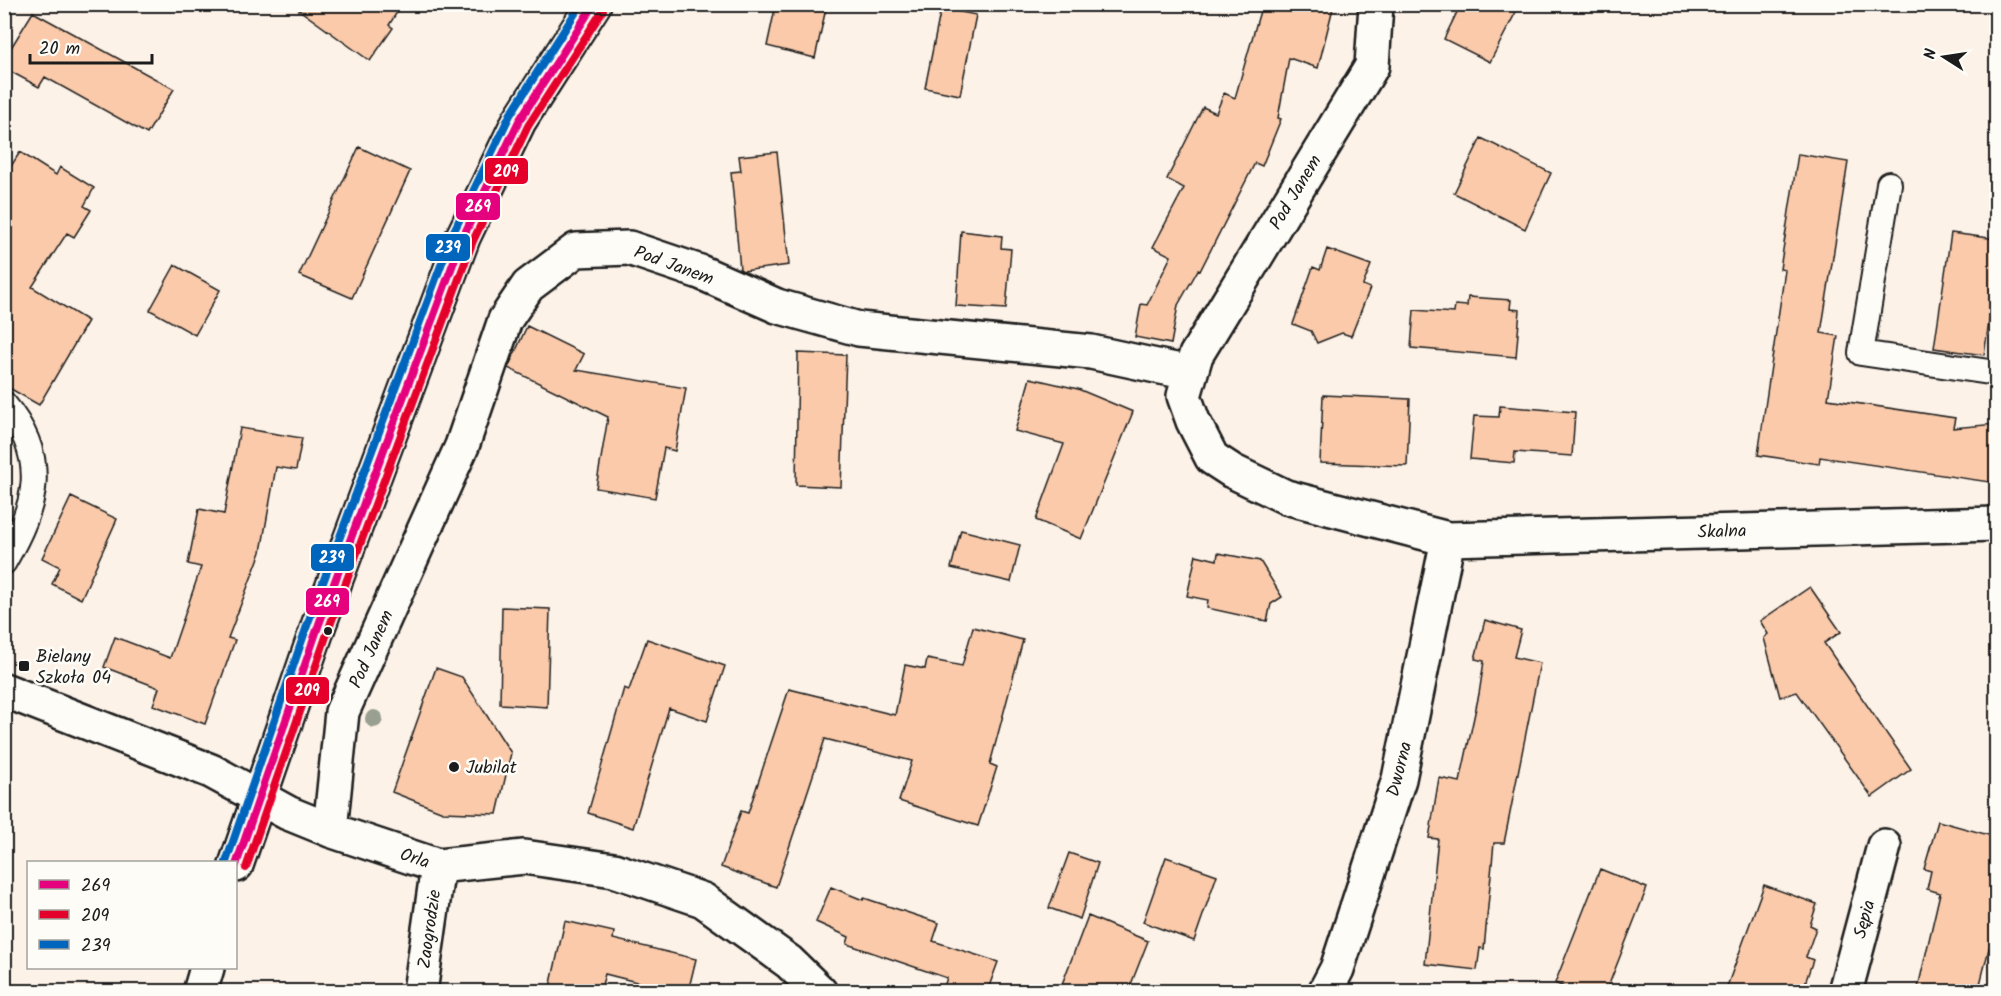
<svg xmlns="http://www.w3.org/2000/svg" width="2001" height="996" viewBox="0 0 2001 996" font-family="Kalam,sans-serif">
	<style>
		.building { fill: #facaaa; stroke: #1c1c1c; stroke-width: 1.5 }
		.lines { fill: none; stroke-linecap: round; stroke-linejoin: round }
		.lane-casing { stroke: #1c1c1c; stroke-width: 28 }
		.street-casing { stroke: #1c1c1c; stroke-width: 38 }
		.secondary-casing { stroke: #1c1c1c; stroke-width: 38 }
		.lane { stroke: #fdfcf7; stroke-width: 24 }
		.street { stroke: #fdfcf7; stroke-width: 33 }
		.secondary { stroke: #fdfcf7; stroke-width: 33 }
		.bus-1-casing { stroke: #fdfcf7; stroke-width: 12 }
		.bus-2-casing { stroke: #fdfcf7; stroke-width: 12 }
		.bus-3-casing { stroke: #fdfcf7; stroke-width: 12 }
		.bus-1 { stroke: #e5007d; stroke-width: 8 }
		.bus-2 { stroke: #e4002b; stroke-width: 8 }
		.bus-3 { stroke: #0065bd; stroke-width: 8 }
		.tree { fill: #9aa091 }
		.bus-dot { fill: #1c1c1c; stroke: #fdfcf7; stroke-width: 2 }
		.labels { text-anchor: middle; stroke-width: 5; stroke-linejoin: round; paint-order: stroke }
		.street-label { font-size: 18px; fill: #1c1c1c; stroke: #fdfcf7 }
		.poi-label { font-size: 18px; fill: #1c1c1c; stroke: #fdfcf7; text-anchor: start }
		.line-badge { stroke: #fdfcf7; stroke-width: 2 }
		.badge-label { font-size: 16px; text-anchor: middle; font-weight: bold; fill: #fff }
	</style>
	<rect width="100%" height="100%" fill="#fcf2e8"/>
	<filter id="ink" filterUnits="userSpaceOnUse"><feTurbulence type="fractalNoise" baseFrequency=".0167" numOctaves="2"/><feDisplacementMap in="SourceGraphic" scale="12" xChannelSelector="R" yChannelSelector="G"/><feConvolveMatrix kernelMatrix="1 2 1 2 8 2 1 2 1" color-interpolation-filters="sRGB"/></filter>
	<g filter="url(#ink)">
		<path class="building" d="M291 4H402L389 25 393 28 370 61Z
			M776 4H827L815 58 767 46Z
			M1262 4H1334L1318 68 1289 58 1278 118 1281 119 1262 166 1255 163 1200 271 1198 270 1178 305 1171 344 1135 337 1141 304 1147 305 1171 256 1153 247 1184 188 1167 179 1203 107 1216 113 1224 93 1235 98Z
			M1461 4H1520L1490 62 1444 39Z
			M941 8 976 15 960 95 925 88Z
			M33 12 174 89 147 134 45 77 39 87 4 68V59Z
			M1481 138 1551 173 1525 229 1454 193Z
			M359 147 410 171 352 298 299 275Z
			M20 152 56 175 60 167 94 188 84 206 91 210 74 237 67 233 32 287 88 321 39 405 4 385V177Z
			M777 152 789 265 743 271 740 269 731 172 741 171 739 156Z
			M1798 154 1848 162 1821 333 1838 336 1828 399 1955 418 1953 428 1996 424V483L1820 457 1819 464 1758 455 1785 270 1780 269Z
			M961 231 1002 236 1001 248 1011 249 1006 309 956 306Z
			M1951 233 1996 239V276L1984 355 1934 348Z
			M1327 249 1371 265 1363 285 1370 288 1351 336 1342 333 1317 343 1311 331 1293 324 1313 267 1320 270Z
			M175 265 220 290 195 335 150 310Z
			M1468 297 1511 300 1510 309 1520 310 1516 357 1411 348 1414 310 1454 313 1455 305 1467 306Z
			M527 326 584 354 576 370 686 388 675 451 664 448 655 498 596 488 608 417 508 368Z
			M798 353 846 355 841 487 796 485Z
			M1030 378 1078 389 1133 412 1081 539 1036 520 1064 444 1015 431Z
			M1323 395 1410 399 1407 466 1320 463Z
			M1500 406 1575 412 1572 456 1515 452 1514 463 1470 459 1474 416 1499 417Z
			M240 428 302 438 296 470 276 467 261 552 228 638 235 640 205 724 153 705 159 688 104 667 115 637 170 658 201 567 188 564 199 509 224 514Z
			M71 497 117 519 81 599 52 584 60 567 42 558Z
			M961 530 1020 545 1011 582 951 568Z
			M1218 553 1260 561 1282 597 1271 604 1267 621 1207 608 1208 600 1187 596 1196 555 1217 560Z
			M1810 587 1841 632 1824 643 1911 769 1872 797 1797 692 1780 697 1764 638 1768 634 1760 621Z
			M502 607 550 609 547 707 500 704Z
			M1485 620 1521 630 1514 657 1540 663 1504 843H1494L1484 949 1480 948 1477 970 1425 964 1438 839 1429 838 1439 778 1460 782 1479 694 1484 661 1475 659Z
			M973 627 1023 640 990 764 997 767 978 826 899 801 912 761 825 739 776 887 721 867 741 811 748 813 789 689 895 715 905 665 925 669 927 659 962 666Z
			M647 639 725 666 707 721 669 708 633 828 588 813 624 688 629 690Z
			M436 668 462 677 511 753 497 814 443 812 392 792Z
			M1938 821 1996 837V921L1978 992H1917L1940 893 1927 889 1931 871 1924 869Z
			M1069 853 1098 863 1080 919 1049 908Z
			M1166 857 1217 875 1194 941 1143 922Z
			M1600 869 1647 888 1606 992H1575L1555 983Z
			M1764 885 1817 904 1810 925 1816 928 1806 957 1813 960 1802 992H1725Z
			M831 887 863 900 864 898 939 923 933 941 998 962 987 992H942L947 978 847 944 849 937 816 922Z
			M1088 916 1148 941 1128 992H1059Z
			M565 921 614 932 613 939 696 959 688 992H676L605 974 600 992H549Z"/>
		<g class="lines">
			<g class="lane-casing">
				<path id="lane" d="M1889 184 1861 353 1996 373
					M4 404C50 459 37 505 4 562"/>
			</g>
			<g class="street-casing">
				<path id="street" d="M1376 4 1372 66 1196 355 1184 396 1193 421 1212 458 1232 471 1286 497 1448 539 1996 524
					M257 796 288 813 330 830 438 866 524 857 614 870 703 900 789 962 820 992
					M330 830 342 712 462 446 505 320 528 286 576 250 629 248 700 272 777 306 859 329 1091 352 1189 373
					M420 992 438 866
					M1325 992 1337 969 1399 779 1448 539
					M1845 992 1884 846"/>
			</g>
			<g class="secondary-casing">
				<path id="secondary" d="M4 690 211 771 257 796
					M236 865 319 624 463 237 519 121 594 4
					M200 992 207 968"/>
			</g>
			<use href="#lane" class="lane"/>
			<use href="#street" class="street"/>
			<use href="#secondary" class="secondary"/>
			<g class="bus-1-casing">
				<path id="bus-1" d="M236 865 319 624 463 237 519 121 594 4"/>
			</g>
			<g class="bus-2-casing">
				<path id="bus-2" d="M246 868 329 628 473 241 528 126 603 10"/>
			</g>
			<g class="bus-3-casing">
				<path id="bus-3" d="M226 862 309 620 453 233 510 115 581 4"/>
			</g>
			<use href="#bus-1" class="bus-1"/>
			<use href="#bus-2" class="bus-2"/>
			<use href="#bus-3" class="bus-3"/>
		</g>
		<circle class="tree" cx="374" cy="719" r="9"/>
	</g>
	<g class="bus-dot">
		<circle cx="328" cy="631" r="5"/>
		<rect x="18" y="660" width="12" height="12" rx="3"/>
		<circle cx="454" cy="767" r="6"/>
	</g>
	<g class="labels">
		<g class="street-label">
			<text transform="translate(1295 192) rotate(-59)" y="6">Pod Janem</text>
			<text transform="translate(674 265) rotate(20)" y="6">Pod Janem</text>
			<text transform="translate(1722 531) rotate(-2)" y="6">Skalna</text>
			<text transform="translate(371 649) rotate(-66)" y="6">Pod Janem</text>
			<text transform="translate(1399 769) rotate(-76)" y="6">Dworna</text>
			<text transform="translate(415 858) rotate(18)" y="6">Orla</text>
			<text transform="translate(1864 919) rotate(-75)" y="6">Sępia</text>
			<text transform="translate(429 929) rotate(-82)" y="6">Zaogrodzie</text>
		</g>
		<g class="poi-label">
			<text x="36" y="662">Bielany<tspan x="36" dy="21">Szkoła 04</tspan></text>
			<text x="466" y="773">Jubilat</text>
		</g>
	</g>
	<g class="line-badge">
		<rect x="484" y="157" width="45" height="28" rx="6" fill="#e4002b"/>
		<rect x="455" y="192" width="46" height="29" rx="6" fill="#e5007d"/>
		<rect x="425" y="233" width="46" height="29" rx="6" fill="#0065bd"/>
		<rect x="310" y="543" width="45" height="29" rx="6" fill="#0065bd"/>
		<rect x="305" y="587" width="45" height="29" rx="6" fill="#e5007d"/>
		<rect x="285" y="676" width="45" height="29" rx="6" fill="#e4002b"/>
	</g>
	<g class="badge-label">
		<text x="506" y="177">209</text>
		<text x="478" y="212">269</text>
		<text x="448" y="253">239</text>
		<text x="332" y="563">239</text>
		<text x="327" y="607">269</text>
		<text x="307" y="696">209</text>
	</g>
	<rect width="2001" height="996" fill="none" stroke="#fdfcf7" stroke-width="24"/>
	<rect x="12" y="12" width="1977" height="972" fill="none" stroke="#1c1c1c" stroke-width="2" filter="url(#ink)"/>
	<rect x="27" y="861" width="210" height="108" fill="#fdfcf7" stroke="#a3a29f" stroke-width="1.5"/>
	<rect x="39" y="880" width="30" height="9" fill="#e5007d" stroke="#a3a29f" stroke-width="1.5"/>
	<text x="81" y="891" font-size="18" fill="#1c1c1c">269</text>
	<rect x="39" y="910" width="30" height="9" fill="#e4002b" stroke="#a3a29f" stroke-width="1.5"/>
	<text x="81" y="921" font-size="18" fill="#1c1c1c">209</text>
	<rect x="39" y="940" width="30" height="9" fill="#0065bd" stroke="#a3a29f" stroke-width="1.5"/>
	<text x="81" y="951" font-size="18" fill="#1c1c1c">239</text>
	<g transform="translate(1944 57) rotate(282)" stroke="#fdfcf7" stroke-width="4.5" paint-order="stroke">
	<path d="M0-4.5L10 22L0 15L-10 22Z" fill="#1c1c1c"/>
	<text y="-9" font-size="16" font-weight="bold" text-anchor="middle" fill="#1c1c1c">N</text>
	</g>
	<path d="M30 54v9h122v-9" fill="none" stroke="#1c1c1c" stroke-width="3"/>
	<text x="39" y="54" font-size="18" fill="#1c1c1c" stroke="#fdfcf7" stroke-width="4.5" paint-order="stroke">20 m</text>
</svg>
